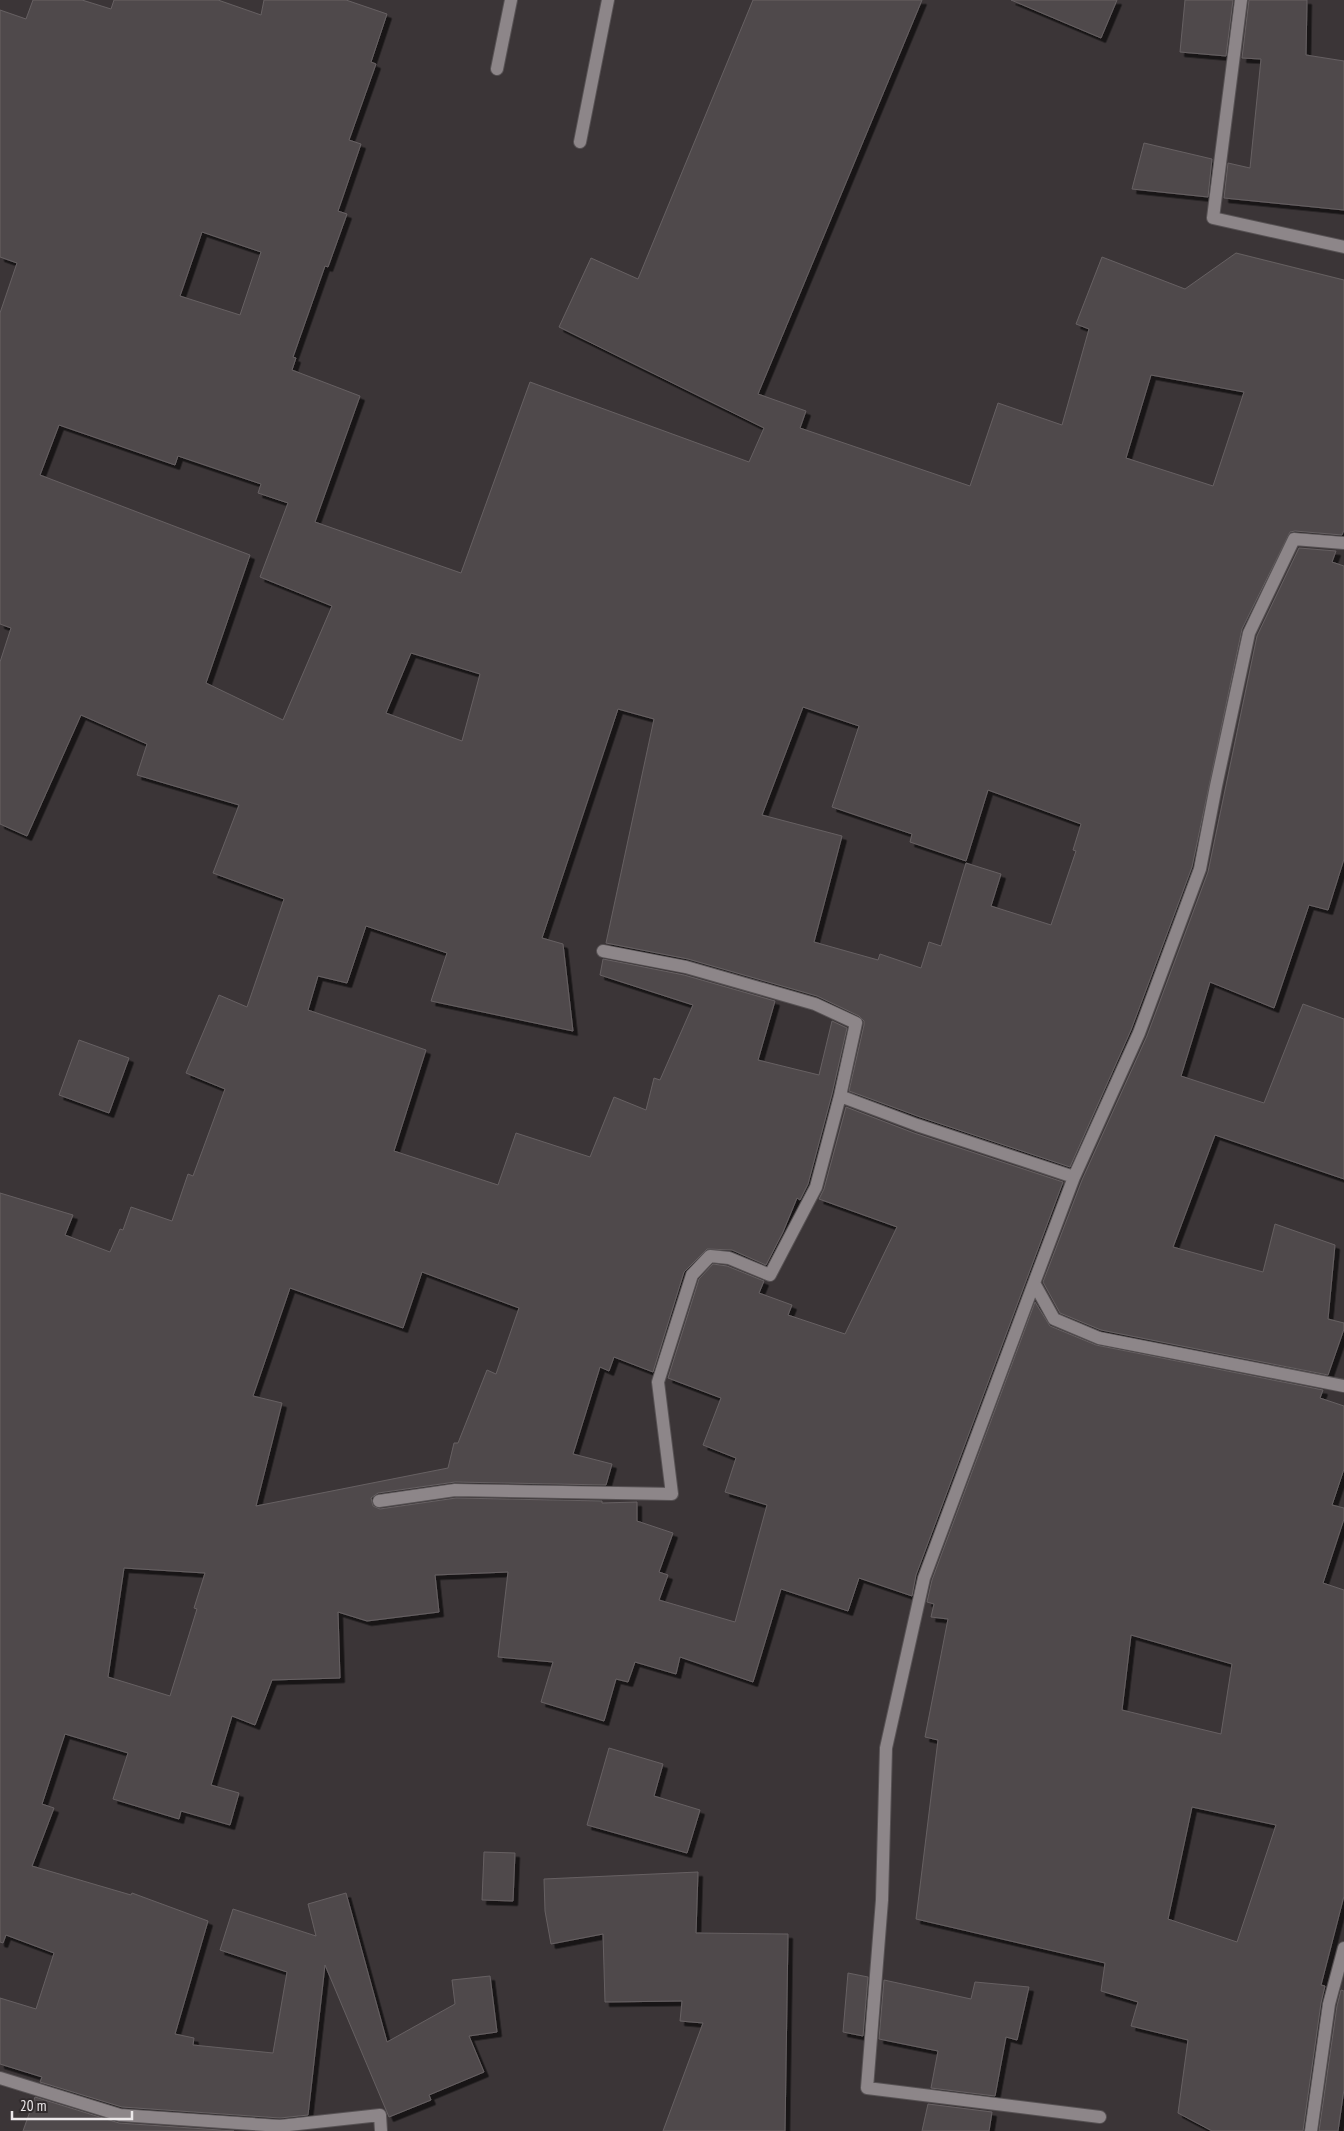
<svg xmlns="http://www.w3.org/2000/svg" width="1344" height="2131" viewBox="0 0 1344 2131" font-family="'PT Sans Narrow',sans-serif">
	<style>
		.building { fill: #504a4c; stroke: #666062; fill-rule: evenodd; filter: url(#shadow) }
		.lines { fill: none; stroke-linecap: round; stroke-linejoin: round }
		.lane-casing { stroke: #575254; stroke-width: 14 }
		.street-casing { stroke: #575254; stroke-width: 14 }
		.lane { stroke: #8d8689; stroke-width: 12 }
		.street { stroke: #8d8689; stroke-width: 12 }
	</style>
	<defs>
		<filter id="shadow"><feDropShadow dx="4.5" dy="4.5" stdDeviation="0" flood-color="#0009"/></filter>
	</defs>
	<rect width="100%" height="100%" fill="#3b3537"/>
	<path class="building" d="M33 0H82L111 9 114 0H218L261 15 264 0H346L387 14 371 62 376 64 349 140 361 144 338 211 347 214 328 267 325 266 293 357 296 358 292 370 360 396 315 522 461 573 530 382 749 462 764 428 559 327 591 258 638 279 753 0H922L758 394 806 411 800 428 970 486 998 403 1062 425 1089 329 1076 324 1102 257 1185 289 1236 253 1344 280V530L1342 535 1295 531 1290 532 1242 629 1192 867 1131 1030 1070 1167 920 1117 849 1091 864 1025V1021L859 1016 817 996 688 959 606 943 654 719 618 709 542 938 563 944 573 1031 431 1001 447 953 366 926 347 983 318 976 308 1010 426 1050 394 1151 498 1185 516 1133 590 1157 614 1097 646 1110 654 1078 660 1080 693 1005 600 975 603 959 684 975 775 1001 758 1060 819 1075 832 1021 847 1028 832 1094 808 1184 800 1200 797 1198 783 1232 766 1265 732 1250 707 1249 684 1272 653 1372 614 1357 609 1371 600 1367 573 1454 612 1464 606 1485 455 1482 378 1493 371 1498 373 1506 380 1509 456 1498 602 1501V1503L637 1502V1521L673 1533 659 1572 668 1575 659 1600 735 1622 767 1505 725 1492 736 1458 703 1445 721 1398 668 1378 699 1279 713 1264 727 1266 764 1281 759 1293 792 1305 788 1315 845 1334 897 1227 819 1199 824 1189 846 1107 914 1133 1063 1182 916 1575 912 1596 859 1578 848 1611 781 1589 753 1682 680 1657 676 1674 635 1662 628 1682 616 1679 604 1721 541 1702 553 1662 498 1657 508 1572 435 1575 439 1612 367 1621 338 1612 340 1678 272 1680 255 1725 232 1716 211 1785 239 1793 230 1825 181 1811 179 1819 113 1799 128 1753 65 1734 42 1804 54 1808 32 1866 131 1895 132 1893 208 1921 175 2034 194 2038 193 2045 273 2053 287 1972 220 1950 233 1909 316 1936 308 1904 346 1893 387 2042 455 2004 452 1980 490 1976 497 2032 469 2036 484 2072 429 2095 431 2100 389 2117 325 1965 308 2115 280 2118 122 2107 40 2082 42 2077 0 2064V1998L36 2009 54 1953 6 1935 3 1943 0 1942V1193L73 1215 65 1235 110 1252 120 1229 123 1230 131 1207 172 1221 188 1174 193 1176 225 1089 186 1073 219 995 247 1007 284 899 213 873 239 805 137 775 147 744 81 715 27 836 0 824V662L11 628 0 624V313L17 263 0 257V10L26 19ZM202 232 261 252 240 315 180 296ZM1151 375 1244 392 1213 486 1126 458ZM59 425 175 465 178 456 261 484 258 493 288 503 260 577 332 606 283 720 206 683 250 555 40 475ZM411 653 480 674 462 741 386 713ZM803 707 859 726 832 807 912 834 910 842 966 861 988 790 1081 824 1073 850 1076 851 1051 925 991 906 1001 874 966 863 941 946 929 942 921 968 880 954 878 960 814 942 842 836 762 815ZM422 1272 519 1308 496 1374 487 1370 458 1443H454L448 1468 256 1506 282 1403 253 1396 290 1288 403 1328ZM124 1568 205 1573 194 1608 197 1609 170 1696 108 1677Z
		M1011 0H1117L1101 38Z
		M1185 0H1233L1226 56 1180 52Z
		M1249 0H1307L1306 55 1344 61V210L1224 198 1228 163 1250 168 1261 59 1242 58Z
		M1144 143 1212 159 1208 197 1132 189Z
		M1299 548 1336 551 1332 562 1344 566V859L1328 910 1309 905 1274 1008 1210 982 1181 1076 1264 1103 1303 1004 1344 1019V1179L1215 1135 1173 1247 1263 1272 1275 1224 1335 1245 1328 1319 1344 1323V1329L1328 1375 1101 1330 1060 1313 1043 1282 1082 1180 1147 1036 1208 872 1257 636Z
		M79 1040 129 1058 109 1113 59 1095Z
		M1035 1302 1050 1326 1096 1345 1323 1390 1320 1398 1344 1406V1469L1332 1505 1344 1508V1519L1323 1583 1344 1590V1896L1321 1985 1325 1986 1321 2003 1303 2131H1212L1178 2113 1188 2040 1131 2026 1138 2002 1101 1991 1105 1963 916 1919 938 1740 925 1737 948 1619 931 1617 934 1604 927 1602 932 1580ZM1131 1635 1232 1664 1221 1734 1122 1710ZM1192 1807 1276 1825 1237 1942 1168 1919Z
		M609 1748 663 1764 654 1796 700 1810 687 1853 587 1825Z
		M484 1852 515 1853 513 1901 482 1900Z
		M698 1872 696 1933 788 1934 785 2131H663L703 2023 680 2021 682 2001 605 2002 603 1934 551 1944 545 1911 544 1879Z
		M848 1973 868 1977 863 2036 843 2032Z
		M884 1980 971 1999 975 1982 1029 1987 1017 2040 1006 2037 995 2096 931 2088 938 2051 879 2039Z
		M1341 1990 1344 1991V2089L1338 2131H1319L1337 2006Z
		M35 2097 119 2123 234 2131H23Z
		M928 2104 992 2112 989 2131H922Z"/>
	<g class="lines">
		<g class="lane-casing">
			<path id="lane" d="M497 69 511 0
				M580 142 608 0"/>
		</g>
		<g class="street-casing">
			<path id="street" d="M1241 0 1213 218 1344 247
				M1344 543 1294 539 1249 633 1216 786 1200 869 1139 1033 1074 1177 1034 1283 1054 1319 1099 1338 1344 1386
				M603 951 686 967 815 1004 856 1023 840 1096
				M1034 1283 924 1578 886 1748 882 1900 867 2088 1100 2117
				M379 1501 455 1490 672 1494 658 1382 692 1275 710 1256 729 1258 770 1275 816 1187 840 1096 917 1125 1074 1177
				M0 2078 120 2115 280 2126 380 2115 381 2131
				M1311 2131 1329 2004 1344 1948"/>
		</g>
		<use href="#lane" class="lane"/>
		<use href="#street" class="street"/>
	</g>
	<path d="M12 2111v8h120v-8" fill="none" stroke="#ece8ea" stroke-width="2.5"/>
	<text x="20" y="2111" font-size="15" fill="#ece8ea" stroke="#312b2d" stroke-width="4" paint-order="stroke">20 m</text>
</svg>
